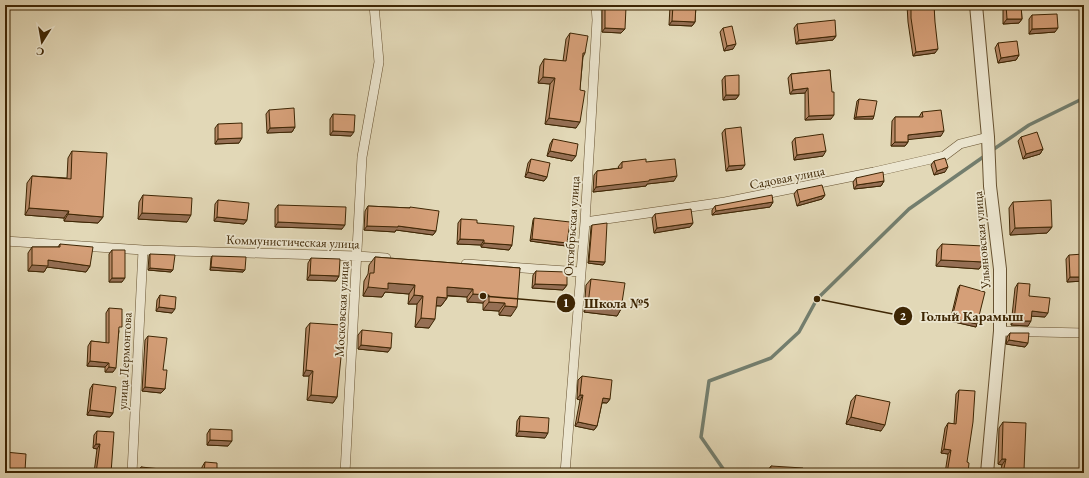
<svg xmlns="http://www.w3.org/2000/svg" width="1089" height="478" viewBox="0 0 1089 478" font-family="'EB Garamond',serif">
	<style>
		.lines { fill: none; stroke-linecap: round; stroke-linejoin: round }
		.stream { stroke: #737e6e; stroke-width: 3.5 }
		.minor-casing { stroke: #675231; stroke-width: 10 }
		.tertiary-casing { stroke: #675231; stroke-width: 14 }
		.minor { stroke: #ece6d0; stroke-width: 9 }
		.tertiary { stroke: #ece6d0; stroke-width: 12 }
		.wall { fill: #b78967; stroke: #3e2604 }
		.shaded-wall { fill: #956f54; stroke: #3e2604 }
		.building { fill: #d59f78; stroke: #3e2604 }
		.labels { text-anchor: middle; stroke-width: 3.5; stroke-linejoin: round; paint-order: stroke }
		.street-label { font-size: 13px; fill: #3e2604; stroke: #ece6d0 }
		.leader { fill: none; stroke: #3e2604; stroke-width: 1.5 }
		.callout-dot { fill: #3e2604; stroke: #ece6d0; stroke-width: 1.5 }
		.mark-label { font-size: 12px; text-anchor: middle; font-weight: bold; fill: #fff }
		.callout-label { font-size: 14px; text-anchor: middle; font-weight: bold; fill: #3e2604; stroke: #ece6d0; stroke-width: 3.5; stroke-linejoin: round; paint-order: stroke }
	</style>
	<rect width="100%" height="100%" fill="#e2d8b7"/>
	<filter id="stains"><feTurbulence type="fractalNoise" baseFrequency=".005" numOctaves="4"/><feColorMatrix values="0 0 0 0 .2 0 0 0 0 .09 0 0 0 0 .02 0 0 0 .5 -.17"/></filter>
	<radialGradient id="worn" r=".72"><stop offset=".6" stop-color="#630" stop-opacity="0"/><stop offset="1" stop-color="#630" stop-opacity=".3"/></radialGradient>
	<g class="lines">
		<path class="stream" d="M991 151 1029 125 1084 98
			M726 473 701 437 709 381 771 358 799 332 817 299 909 209 986 155"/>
		<g class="minor-casing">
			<path id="minor" d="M585 222 725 202 874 172 944 156 960 144 988 137
				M5 241 143 250 357 256 386 258
				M466 264 581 272
				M1000 331 1084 333
				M132 473 143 250
				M345 473 362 157 379 62 374 5
				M565 473 585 222 597 20 596 5"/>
		</g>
		<g class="tertiary-casing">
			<path id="tertiary" d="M976 5 988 137 990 186 1000 269V331L987 473"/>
		</g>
		<use href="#minor" class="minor"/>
		<use href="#tertiary" class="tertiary"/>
	</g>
	<path class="wall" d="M605 5 625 29 621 33 602 32V10Z
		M671 5H696L695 22 692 26 669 25 670 6Z
		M907 5H934L935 53 913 56 908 22Z
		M1006 5H1021L1022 19 1019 23 1003 24V8Z
		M1032 15 1055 32 1029 34V19Z
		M797 24 836 36 833 40 796 44 794 28Z
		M723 28 733 49 724 51 720 32Z
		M570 33 585 53 583 57 576 128 545 124 550 84 538 83 540 66 544 59 563 61 566 39Z
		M998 43 1019 55 1016 60 998 63 995 48Z
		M830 70 831 119 805 120V93L790 94 788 78 791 74Z
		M725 76 739 95 736 99 723 100 722 80Z
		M859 99 873 119H854L857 101Z
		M269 110 295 127 292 132 267 133 266 114Z
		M922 112 941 136 908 139V142L905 146H891L892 121 895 117H919Z
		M333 114 351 136 330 135V119Z
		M218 124 239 143 215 144V128Z
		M725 129 742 169 726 171 722 133Z
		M1021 137 1043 149 1040 154 1023 159 1018 141Z
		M795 138 823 156 794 160 792 142Z
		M553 139 572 161 547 156 550 144Z
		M72 151 103 217 98 223 64 221V218L25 215 27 183 32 176 67 178 68 158Z
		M531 159 547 177 544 181 525 177 528 163Z
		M934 161 945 172 934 175 931 165Z
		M622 162H646L674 181 647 184 646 186 593 192 594 175 597 171 619 168 618 167Z
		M856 178 884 181 881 186 854 189 853 182Z
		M797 190 825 195 822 199 797 206 794 194Z
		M143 195 187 222 138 219 139 202Z
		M218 200 247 220 244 224 214 221 215 204Z
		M773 202 770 207 712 215V210L715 206Z
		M1013 202 1052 227 1047 233 1010 235 1009 208Z
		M278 205 342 229 275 227V209Z
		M368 206 410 208V207L436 231 433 235 396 230 395 232 364 230 365 211Z
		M655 214 693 223 690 227 654 233 652 218Z
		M534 218 567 243 566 246 530 241 533 220Z
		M461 219 477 223 512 245 509 250 481 247V245L457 244 458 223Z
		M592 225 605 262 603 265 588 263 591 227Z
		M60 244 90 266 86 272 47 267 44 272 28 271V253L32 247H58Z
		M942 244 984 262 979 269 936 266 937 250Z
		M112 250 122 282H109V254Z
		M150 254 173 270 171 272 148 270 149 256Z
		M1069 255 1084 281 1067 282 1066 259Z
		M212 256 243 272 210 270 211 258Z
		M375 257 520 268 511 316 499 315V311L483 310V303L467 302V297L447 296V298L441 306H436L429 328 415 327 417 304H408L409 294 385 292 382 297 363 296 364 281 368 274 369 265Z
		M311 258 339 276 336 281 307 280 308 263Z
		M536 271 567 285 563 290 532 288 533 275Z
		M591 279 621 309 617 316 584 312 586 285Z
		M1018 283 1029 296 1045 317 1032 316 1028 326 1011 325 1015 288Z
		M960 285 976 327 950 321 958 288Z
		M160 295 172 313 156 311 157 300Z
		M109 308 119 331 113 372H105V367L87 366 88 346 91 341 106 343V313Z
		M310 323 339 347 337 397 333 403 307 400 309 376H303L306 328Z
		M362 330 388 352 358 349V335Z
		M1010 333 1028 343 1025 347 1006 344 1007 337Z
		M148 336 163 370 165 389 161 393 142 391 145 340Z
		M582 376 610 399 607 403H602L597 426 594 430 575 426 580 400 577 399 578 380Z
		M93 384 113 413 110 417 87 415 90 389Z
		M959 390 968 473H945L948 454 941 453 945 428 948 423 954 424 956 394Z
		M856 395 881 431 846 424 851 401Z
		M520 416 545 438 516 436 517 421Z
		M1003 422 1024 470 1026 473H1000L1002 465 998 464 999 428Z
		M210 429 228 446 207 445V434Z
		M97 431 111 473H94L97 449 93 448 94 435Z
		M205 462 217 473H201L202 467Z
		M771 466 802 473H767V471Z
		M141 467 170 473H138V471Z"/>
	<path class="shaded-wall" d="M718 5H733V6Z
		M1007 19H1022L1019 23 1003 24Z
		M672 21 695 22 692 26 669 25Z
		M605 28 625 29 621 33 602 32Z
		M1058 28 1055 32 1029 34 1032 29Z
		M836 36 833 40 796 44 799 40Z
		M736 44 733 49 724 51 727 46Z
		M938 49 935 53 913 56 916 52Z
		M1019 55 1016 60 998 63 1001 58Z
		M543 77 555 78 550 84 538 83Z
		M808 88 805 93 790 94 793 90Z
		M726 95H739L736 99 723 100Z
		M834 115 831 119 805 120 809 116Z
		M874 116 873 119H854L856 117Z
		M549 118 580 122 576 128 545 124Z
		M295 127 292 132 267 133 270 128Z
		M333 131 354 132 351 136 330 135Z
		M944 131 941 136 905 140 908 135Z
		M242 138 239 143 215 144 218 139Z
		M895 142H908L905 146H891Z
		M1043 149 1040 154 1023 159 1026 154Z
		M550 151 576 156 572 161 547 156Z
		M826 151 823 156 794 160 797 155Z
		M745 165 742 169 726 171 729 166Z
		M948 167 945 172 934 175 937 171Z
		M528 172 547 177 544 181 525 177Z
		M677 176 674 181 647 184 646 186 593 192 596 187Z
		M884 181 881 186 854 189 857 185Z
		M825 195 822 199 797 206 800 202Z
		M773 202 770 207 712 215 716 211Z
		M29 208 69 211 64 218 25 215Z
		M142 213 191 215 187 222 138 219Z
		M68 214 103 217 98 223 64 221Z
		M217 217 247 220 244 224 214 221Z
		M278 222 345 225 342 229 275 227Z
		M693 223 690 227 654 233 657 228Z
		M367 226H398L436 231 433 235 396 230 395 232 364 230Z
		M1052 227 1047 233 1010 235 1015 228Z
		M460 239 484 240 481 245 457 244Z
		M532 239 567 243 566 246 530 241Z
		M484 243 512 245 509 250 481 247Z
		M48 260 90 266 86 272 47 267 44 272 28 271 32 265Z
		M941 260 984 262 979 269 936 266Z
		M589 261 605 262 603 265 588 263Z
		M211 267 245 270 243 272 210 270Z
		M150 268 173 270 171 272 148 270Z
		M310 275 339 276 336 281 307 280Z
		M1070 277H1084V281L1067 282Z
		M112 278H125L122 282H109Z
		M388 283 415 285 409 294 385 292 382 297 363 296 368 287Z
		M535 284 567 285 563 290 532 288Z
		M447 287 473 289 467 297 442 295Z
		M473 294 489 295 483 303 467 302Z
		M414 295 423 296 417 304H408Z
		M437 297 447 298 441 306 431 305Z
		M489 302 505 303 499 311 483 310Z
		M588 305 621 309 617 316 584 312Z
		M505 306 517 307 511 316 499 315Z
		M159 307 175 309 172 313 156 311Z
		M1032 311 1048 313 1045 317 1029 316Z
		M421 318 435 319 429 328 415 327Z
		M952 318 977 324 976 327 950 321Z
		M1014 321H1031L1028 326 1011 325Z
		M1009 340 1028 343 1025 347 1006 344Z
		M361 345 391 348 388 352 358 349Z
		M90 361 109 363 105 367 87 366Z
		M109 367 116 368 113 372H105Z
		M306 370 313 371 309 376H303Z
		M145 387 165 389 161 393 142 391Z
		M311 395 337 397 333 403 307 400Z
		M580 395H583L580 400 577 399Z
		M603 398 610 399 607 403 600 402Z
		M90 410 113 413 110 417 87 415Z
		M851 417 885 425 881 431 846 424Z
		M578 422 597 426 594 430 575 426Z
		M519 431 548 433 545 438 516 436Z
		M210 440 232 441 228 446 207 445Z
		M96 444H100L97 449 93 448Z
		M944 449 951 450 948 454 941 453Z
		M1002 459H1006L1002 465 998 464Z
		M5 470 25 471 24 473H5Z"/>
	<path class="building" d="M605 5 626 7 625 29 605 28Z
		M673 5H696L695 22 672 21Z
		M911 5H934L935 22 938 49 916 52 911 18Z
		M1006 5H1021L1022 19H1007Z
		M1057 14 1058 28 1032 29V15Z
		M835 20 836 36 799 40 797 24Z
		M732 26 736 44 727 46 723 28Z
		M570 33 588 36 585 53H583L580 90 585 91 580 122 549 118 555 78 543 77 544 59 566 61Z
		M1017 41 1019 55 1001 58 998 43Z
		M830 70 832 92H834V115L809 116 808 88 793 90 791 74Z
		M739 75V95H726L725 76Z
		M859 99 877 101 874 116 856 117Z
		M294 108 295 127 270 128 269 110Z
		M941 110 944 131 908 135V142H895V117H923L922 112Z
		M333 114 355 115 354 132 333 131Z
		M242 123V138L218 139V124Z
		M741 127 745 165 729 166 725 129Z
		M1037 132 1043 149 1026 154 1021 137Z
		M823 134 826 151 797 155 795 138Z
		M553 139 578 144 576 156 550 151Z
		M72 151 107 153 103 217 68 214 69 211 29 208 32 176 71 179Z
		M945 158 948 167 937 171 934 161Z
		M531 159 550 163 547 177 528 172Z
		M646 159V162L675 159 677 176 649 180V181L596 187 597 171 622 168V162Z
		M883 172 884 181 857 185 856 178Z
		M822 185 825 195 800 202 797 190Z
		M143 195 192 198 191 215 142 213Z
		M772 195 773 202 716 211 715 206Z
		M218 200 249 203 247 220 217 217Z
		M1051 200 1052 227 1015 228 1013 202Z
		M278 205 346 207 345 225 278 222Z
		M368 206 410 208V207L439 211 436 231 398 226V227L367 226Z
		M691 209 693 223 657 228 655 214Z
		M534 218 570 222 567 243 532 239Z
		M461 219 477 220V223L514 226 512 245 484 243V240L460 239Z
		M607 223 605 262 589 261 592 225Z
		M60 244 93 247 90 266 48 260V266L32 265V247H60Z
		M942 244 984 246V262L941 260Z
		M112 250H125V278H112Z
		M150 254 175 255 173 270 150 268Z
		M1084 254V277H1070L1069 255Z
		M212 256 246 257 245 270 211 267Z
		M375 257 520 268 517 307 505 306V303L489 302V295L473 294V289L447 287V298L437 297 435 319 421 318 423 296 414 295 415 285 388 283V289L368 287 370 273H374Z
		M311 258 340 259 339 276 310 275Z
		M536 271 567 272V285L535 284Z
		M591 279 625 283 621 309 588 305Z
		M1018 283 1030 284 1029 296 1050 298 1048 313 1032 311 1031 321H1014Z
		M960 285 985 292 977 324 952 318Z
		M160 295 176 297 175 309 159 307Z
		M109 308 122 309V327H119L116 368 109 367V363L90 361 91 341 109 343Z
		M310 323 341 325 339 347H342L337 397 311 395 313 371 306 370Z
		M362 330 392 333 391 348 361 345Z
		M1010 333H1029L1028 343 1009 340Z
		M148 336 167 338 163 370H167L165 389 145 387Z
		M582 376 612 380 610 399 603 398 597 426 578 422 583 395H580Z
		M93 384 116 387 113 413 90 410Z
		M959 390 975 391 973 422 967 462 969 463 968 473H947L951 450 944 449 948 423 956 424Z
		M856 395 890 402 885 425 851 417Z
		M520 416 549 418 548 433 519 431Z
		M1003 422 1026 423 1024 470H1027L1026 473H1003L1006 459H1002Z
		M210 429 232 430V441L210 440Z
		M97 431 114 432 111 473H96L100 444H96Z
		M5 452 26 454 25 471 5 470Z
		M205 462 217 463V473H204Z
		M771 466 803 468 802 473H770Z
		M141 467 171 470 170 473H138L140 471Z
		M252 470 278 471V473H252Z"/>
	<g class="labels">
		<g class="street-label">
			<text transform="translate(787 177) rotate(-11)" y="5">Садовая улица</text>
			<text transform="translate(571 226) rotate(-86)" y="5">Октябрьская улица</text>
			<text transform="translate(981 240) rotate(-95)" y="5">Ульяновская улица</text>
			<text transform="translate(293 241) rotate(2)" y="5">Коммунистическая улица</text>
			<text transform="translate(341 309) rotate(-87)" y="5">Московская улица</text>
			<text transform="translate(124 361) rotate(-87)" y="5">улица Лермонтова</text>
		</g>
	</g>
	<path class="leader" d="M483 296L566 303M817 299L903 316"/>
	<g class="callout-dot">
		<circle cx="483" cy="296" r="4"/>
		<circle cx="817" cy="299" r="4"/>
		<circle cx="566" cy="303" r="10"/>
		<circle cx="903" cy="316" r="10"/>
	</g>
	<g class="mark-label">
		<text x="566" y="307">1</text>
		<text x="903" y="320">2</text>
	</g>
	<g class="callout-label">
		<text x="617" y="308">Школа №5</text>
		<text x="972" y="321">Голый Карамыш</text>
	</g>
	<rect width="1089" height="478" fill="none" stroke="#e2d8b7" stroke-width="20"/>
	<rect x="6" y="6" width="1077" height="466" fill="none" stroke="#3e2604" stroke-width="2"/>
	<rect x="10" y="10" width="1069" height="458" fill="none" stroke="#3e2604"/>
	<g transform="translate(42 42) rotate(191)" stroke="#ece6d0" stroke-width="3" paint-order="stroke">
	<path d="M0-3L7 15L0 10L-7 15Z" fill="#3e2604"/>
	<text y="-6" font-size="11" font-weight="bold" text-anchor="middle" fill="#3e2604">С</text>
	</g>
	<rect width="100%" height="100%" filter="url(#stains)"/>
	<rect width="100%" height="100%" fill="url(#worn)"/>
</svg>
